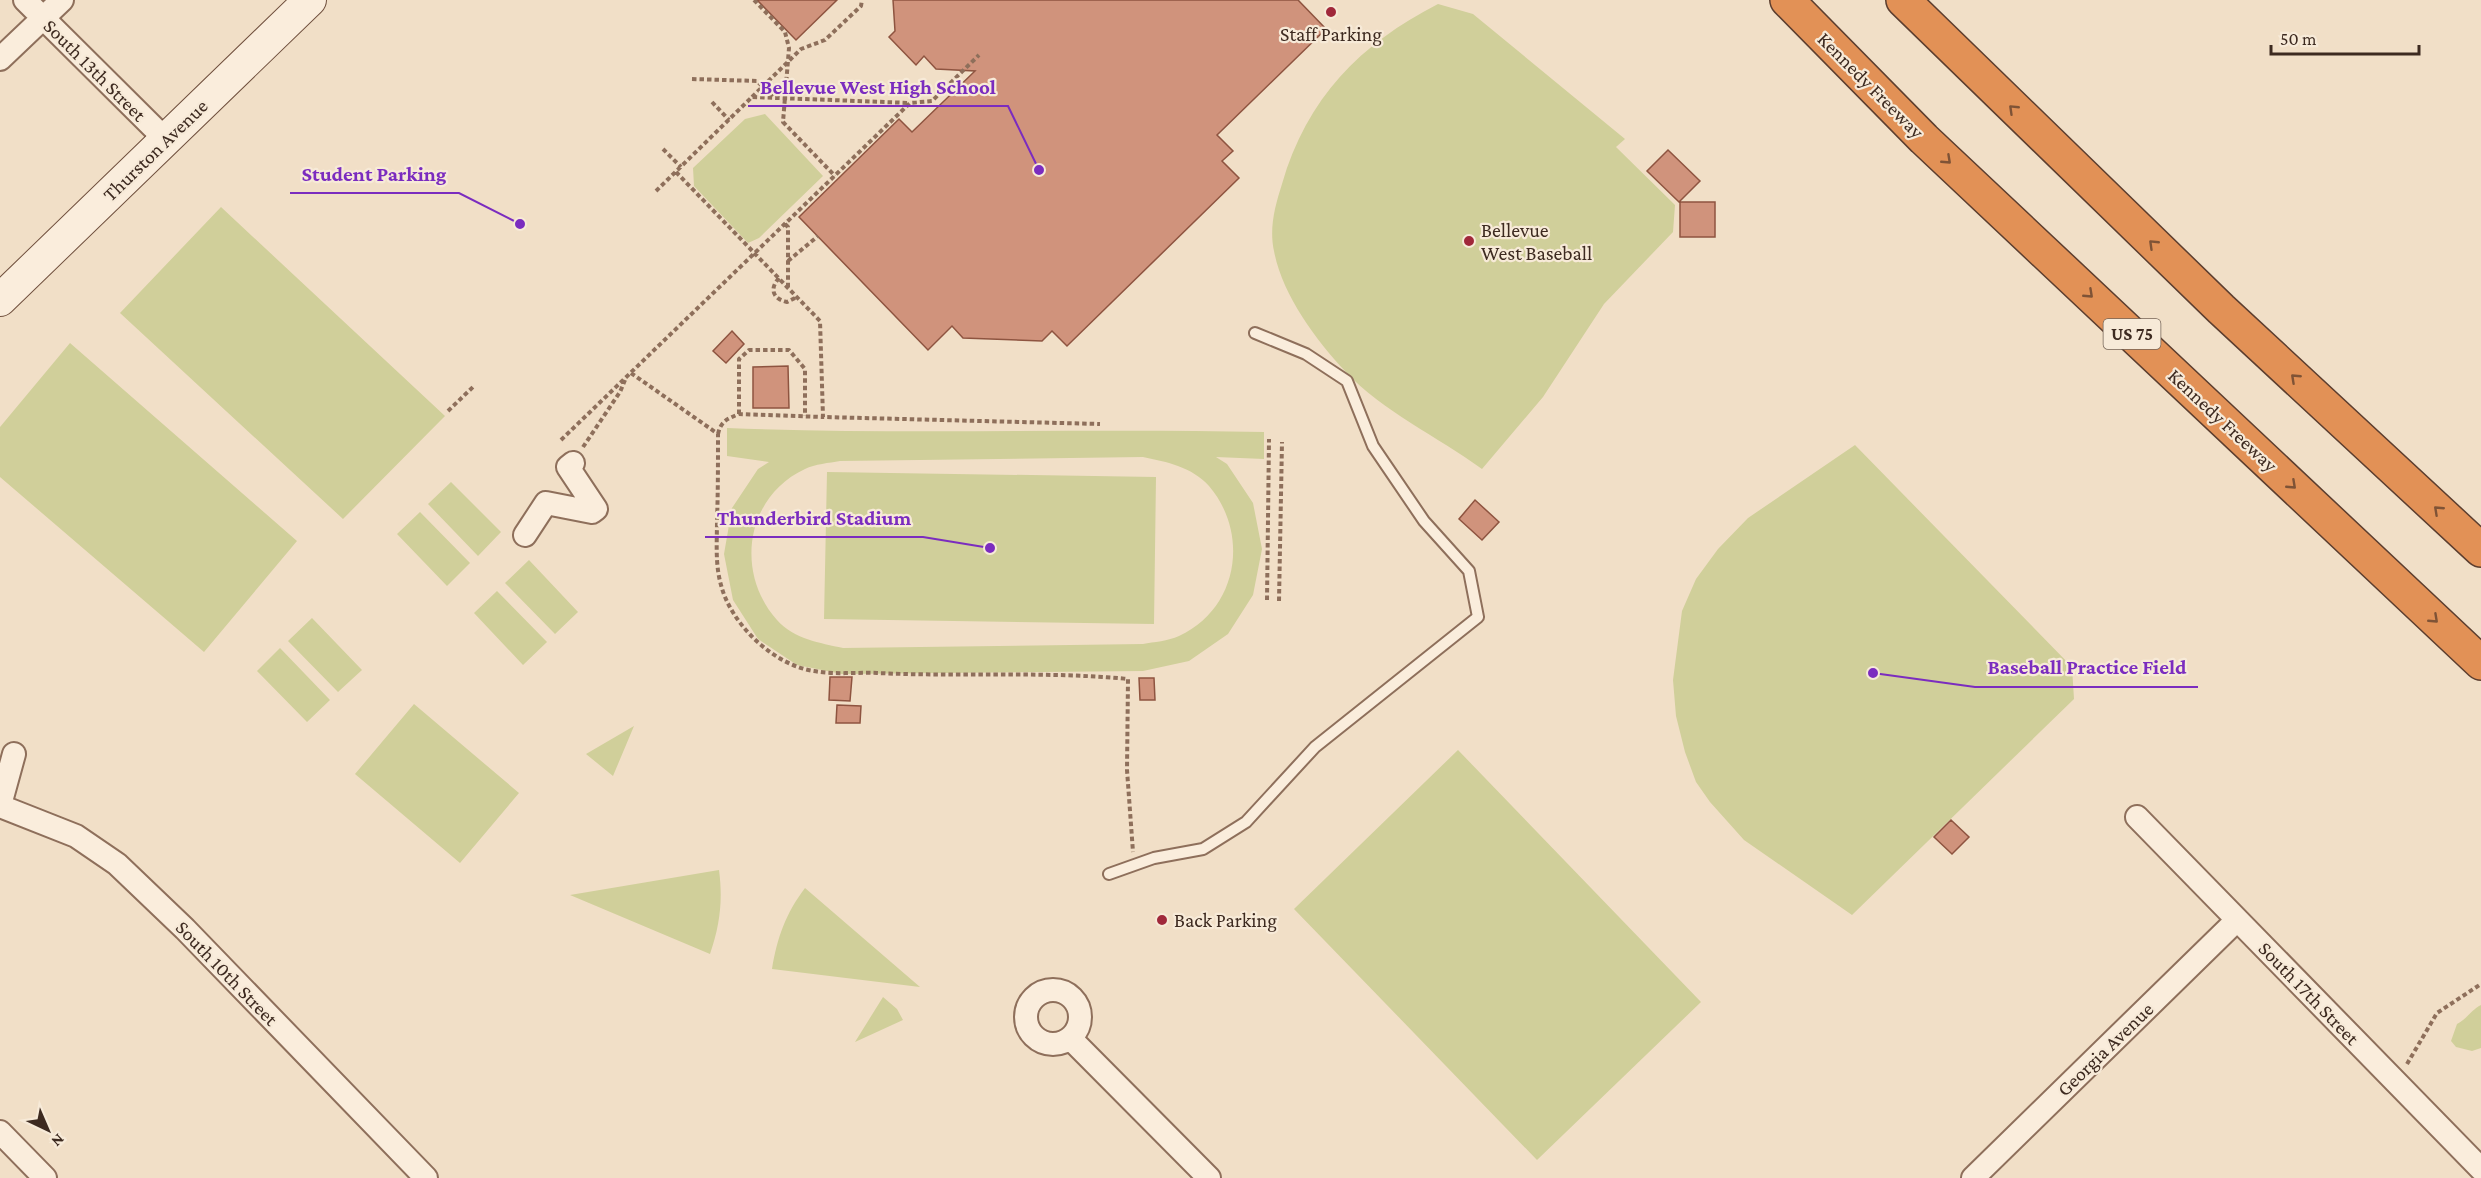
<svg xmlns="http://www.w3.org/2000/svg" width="2481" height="1178" viewBox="0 0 2481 1178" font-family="'Crimson Pro',serif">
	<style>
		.green { fill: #d0cf9a; fill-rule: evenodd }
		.building { fill: #d0937c; stroke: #8e5440; stroke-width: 1.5 }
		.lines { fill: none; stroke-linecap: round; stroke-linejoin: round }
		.lane-casing { stroke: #8e6f5b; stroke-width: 14 }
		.street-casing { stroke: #8e6f5b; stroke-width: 26 }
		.secondary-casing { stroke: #70503e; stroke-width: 34 }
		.highway-casing { stroke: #5c3e2f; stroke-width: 36 }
		.path { stroke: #8e6f5b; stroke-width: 4; stroke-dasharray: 4.5 3; stroke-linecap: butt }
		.lane { stroke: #faeddc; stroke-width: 10 }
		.street { stroke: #faeddc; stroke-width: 22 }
		.secondary { stroke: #faeddc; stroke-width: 32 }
		.highway { stroke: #e29156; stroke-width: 33 }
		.oneway { stroke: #7f5336 }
		.poi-dot { fill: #a0283a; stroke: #f7ead8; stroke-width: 2 }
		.labels { text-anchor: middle; stroke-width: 4.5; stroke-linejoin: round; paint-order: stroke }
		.shield { fill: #f7ead8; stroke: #756457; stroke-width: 1.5 }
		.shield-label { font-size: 18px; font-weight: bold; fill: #3d2a20 }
		.poi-label { font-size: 20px; fill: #3d2a20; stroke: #f7ead8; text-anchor: start }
		.street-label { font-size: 20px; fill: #3d2a20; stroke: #f7ead8 }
		.leader { fill: none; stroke: #7b2cbf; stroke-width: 2 }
		.callout-dot { fill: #7b2cbf; stroke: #f7ead8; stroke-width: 2 }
		.callout-label { font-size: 21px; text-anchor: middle; font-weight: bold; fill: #7b2cbf; stroke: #f7ead8; stroke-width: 4.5; stroke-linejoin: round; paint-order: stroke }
	</style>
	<rect width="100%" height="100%" fill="#f1dfc7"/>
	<path class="green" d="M1438 4 1473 14 1625 139 1616 147 1675 205 1673 232 1604 304 1543 397 1482 469C1437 436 1383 412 1345 371 1315 339 1282 294 1274 251 1269 228 1275 206 1282 184 1307 98 1360 44 1438 4Z
		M765 114 823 176 759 238 748 243 694 186 693 168 745 119Z
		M221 207 445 416 343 519 120 313Z
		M70 343 297 541 204 652 0 477V427Z
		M727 428C906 435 1085 428 1264 432V459L1216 457 1227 464 1253 503 1262 549 1253 595 1228 634 1189 661 1143 671 842 674 797 665 758 639 733 600 724 554 732 508 758 469 769 462 727 456ZM1143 457C1167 462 1192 467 1209 486 1250 534 1238 609 1179 636 1168 641 1154 642 1143 644L843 648C820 643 794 639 777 620 735 573 745 497 805 469 815 464 829 463 840 461Z
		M1855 445 2072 667 2074 699 1852 915 1744 840 1710 802 1696 782 1685 752 1676 716 1673 680 1682 611 1696 579 1718 549 1748 518Z
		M827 472 1156 477 1154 624 824 619Z
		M451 482 501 532 478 556 428 504Z
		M420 512 470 563 447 586 397 534Z
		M529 560 578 612 555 634 505 583Z
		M497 591 547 642 523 665 474 613Z
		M312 618 362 670 338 692 288 641Z
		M280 648 330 700 307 722 257 671Z
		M414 704 519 793 460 863 355 774Z
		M634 726 613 776 586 754Z
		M1458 750 1701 1002 1537 1160 1294 909Z
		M719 870C723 900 720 925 710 954L570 895Z
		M805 888 920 987 772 969C777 938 786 913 805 888Z
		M883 997 897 1009 903 1020 855 1042Z
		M2481 1005V1048L2472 1051 2456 1047 2451 1041 2457 1024C2467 1019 2471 1010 2481 1005Z"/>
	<path class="building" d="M757 0H837L796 40Z
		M893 0H1298L1326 29 1217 135 1233 151 1222 161 1239 178 1067 346 1052 331 1042 341 963 338 952 326 928 350 799 217 899 119 912 132 975 71 936 69 924 56 916 65 889 37 895 31Z
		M1668 150 1700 181 1679 202 1647 171Z
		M1680 202H1715V237H1680Z
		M732 331 744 344 726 363 713 351Z
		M788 366 789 408H753V367Z
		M1475 500 1499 522 1482 540 1459 519Z
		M830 677H852L850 701 829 700Z
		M1139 678H1154L1155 700H1140Z
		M837 705 861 706 860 723H836Z
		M1951 820 1969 837 1952 854 1934 837Z"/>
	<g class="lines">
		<g class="lane-casing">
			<path id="lane" d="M1109 874 1154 858 1203 849 1246 822 1315 747 1478 617 1469 571 1424 521 1373 446 1347 381 1306 354 1255 333"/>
		</g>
		<g class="street-casing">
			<path id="street" d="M25 0 166 140
				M0 59 62 0
				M525 535 546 503 592 512 596 509 568 467 573 463
				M0 805 14 754
				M0 806 76 836 117 864 185 929 426 1178
				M2137 817 2481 1169
				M1026 1017a27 27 0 1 1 54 0a27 27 0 1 1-54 0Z
				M1070 1038 1209 1178
				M0 1132 45 1178
				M1973 1178 2237 920"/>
		</g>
		<g class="secondary-casing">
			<path id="secondary" d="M0 300 310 0"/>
		</g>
		<g class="highway-casing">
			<path id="highway" d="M1787 0 1924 139 2481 663
				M1903 0 2221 309 2481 550"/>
		</g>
		<path class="path" d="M754 0 785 32 789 48 783 122 835 176
			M692 79 757 81 774 98
			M752 97 801 49 825 40 861 6 862 0
			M712 102 729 120
			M663 149 681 167
			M676 172 820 321 823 417 1100 424
			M656 191 752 97 910 103
			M785 224 788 227V287
			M788 261 818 236
			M779 278C769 289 773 299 787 302L797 297
			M631 373 718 434C718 463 718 492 717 521 717 542 715 564 721 585 731 624 773 665 814 671 834 675 857 672 877 673 961 677 1045 671 1128 679L1127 770 1133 852
			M448 411 475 385
			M739 414V359L749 350H789L805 369V416
			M718 434C721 421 727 419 739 414L823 417
			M561 440 910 103 932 101 979 55
			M583 447 620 392 625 380
			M1267 600 1269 439
			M1279 601 1282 442
			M2407 1064 2437 1013 2481 984"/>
		<use href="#lane" class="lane"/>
		<use href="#street" class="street"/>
		<use href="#secondary" class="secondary"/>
		<use href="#highway" class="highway"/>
	</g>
	<defs><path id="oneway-chevron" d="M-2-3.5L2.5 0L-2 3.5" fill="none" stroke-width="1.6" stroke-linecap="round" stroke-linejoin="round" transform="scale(1.5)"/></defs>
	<g class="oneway">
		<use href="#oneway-chevron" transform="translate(2013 109) rotate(-136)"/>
		<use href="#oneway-chevron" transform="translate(1947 160) rotate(43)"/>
		<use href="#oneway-chevron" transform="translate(2153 244) rotate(-136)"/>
		<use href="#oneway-chevron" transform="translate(2089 294) rotate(43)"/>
		<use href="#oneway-chevron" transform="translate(2295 378) rotate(-137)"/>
		<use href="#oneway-chevron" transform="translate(2292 485) rotate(43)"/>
		<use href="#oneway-chevron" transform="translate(2438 510) rotate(-137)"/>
		<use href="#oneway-chevron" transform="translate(2434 619) rotate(43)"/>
	</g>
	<g class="poi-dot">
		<circle cx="1331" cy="12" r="6"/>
		<circle cx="1469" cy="241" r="6"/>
		<circle cx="1162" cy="920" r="6"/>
	</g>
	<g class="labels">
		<rect class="shield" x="2103.5" y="319" width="57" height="30" rx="4.5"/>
		<g class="shield-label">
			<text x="2132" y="340">US 75</text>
		</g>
		<g class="poi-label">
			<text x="1331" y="41" text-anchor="middle">Staff Parking</text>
			<text x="1481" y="237">Bellevue<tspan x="1481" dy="23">West Baseball</tspan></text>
			<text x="1174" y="927">Back Parking</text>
		</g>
		<g class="street-label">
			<text transform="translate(95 70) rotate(45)" y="7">South 13th Street</text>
			<text transform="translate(1871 85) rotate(45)" y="7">Kennedy Freeway</text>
			<text transform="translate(155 150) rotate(-44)" y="7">Thurston Avenue</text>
			<text transform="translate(2223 420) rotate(43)" y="7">Kennedy Freeway</text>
			<text transform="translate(227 973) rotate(46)" y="7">South 10th Street</text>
			<text transform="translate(2309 993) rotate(46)" y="7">South 17th Street</text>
			<text transform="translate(2105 1049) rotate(-44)" y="7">Georgia Avenue</text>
		</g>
	</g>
	<path class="leader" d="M1039 170L1008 106H748M520 224L459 193H290M990 548L923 537H705M1873 673L1975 687H2198"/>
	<g class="callout-dot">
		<circle cx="1039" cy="170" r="6"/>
		<circle cx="520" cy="224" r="6"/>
		<circle cx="990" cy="548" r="6"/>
		<circle cx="1873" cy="673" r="6"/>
	</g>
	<g class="callout-label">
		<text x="878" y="94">Bellevue West High School</text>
		<text x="374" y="181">Student Parking</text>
		<text x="814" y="525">Thunderbird Stadium</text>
		<text x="2087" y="674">Baseball Practice Field</text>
	</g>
	<g transform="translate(48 1130) rotate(136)" stroke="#f7ead8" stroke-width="4.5" paint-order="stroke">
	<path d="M0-4.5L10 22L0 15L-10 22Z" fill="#3d2a20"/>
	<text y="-9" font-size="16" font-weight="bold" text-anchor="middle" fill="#3d2a20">N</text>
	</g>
	<path d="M2271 45v9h148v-9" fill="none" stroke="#3d2a20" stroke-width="3"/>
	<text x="2280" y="45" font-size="18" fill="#3d2a20" stroke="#f7ead8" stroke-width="4.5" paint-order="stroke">50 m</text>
</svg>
